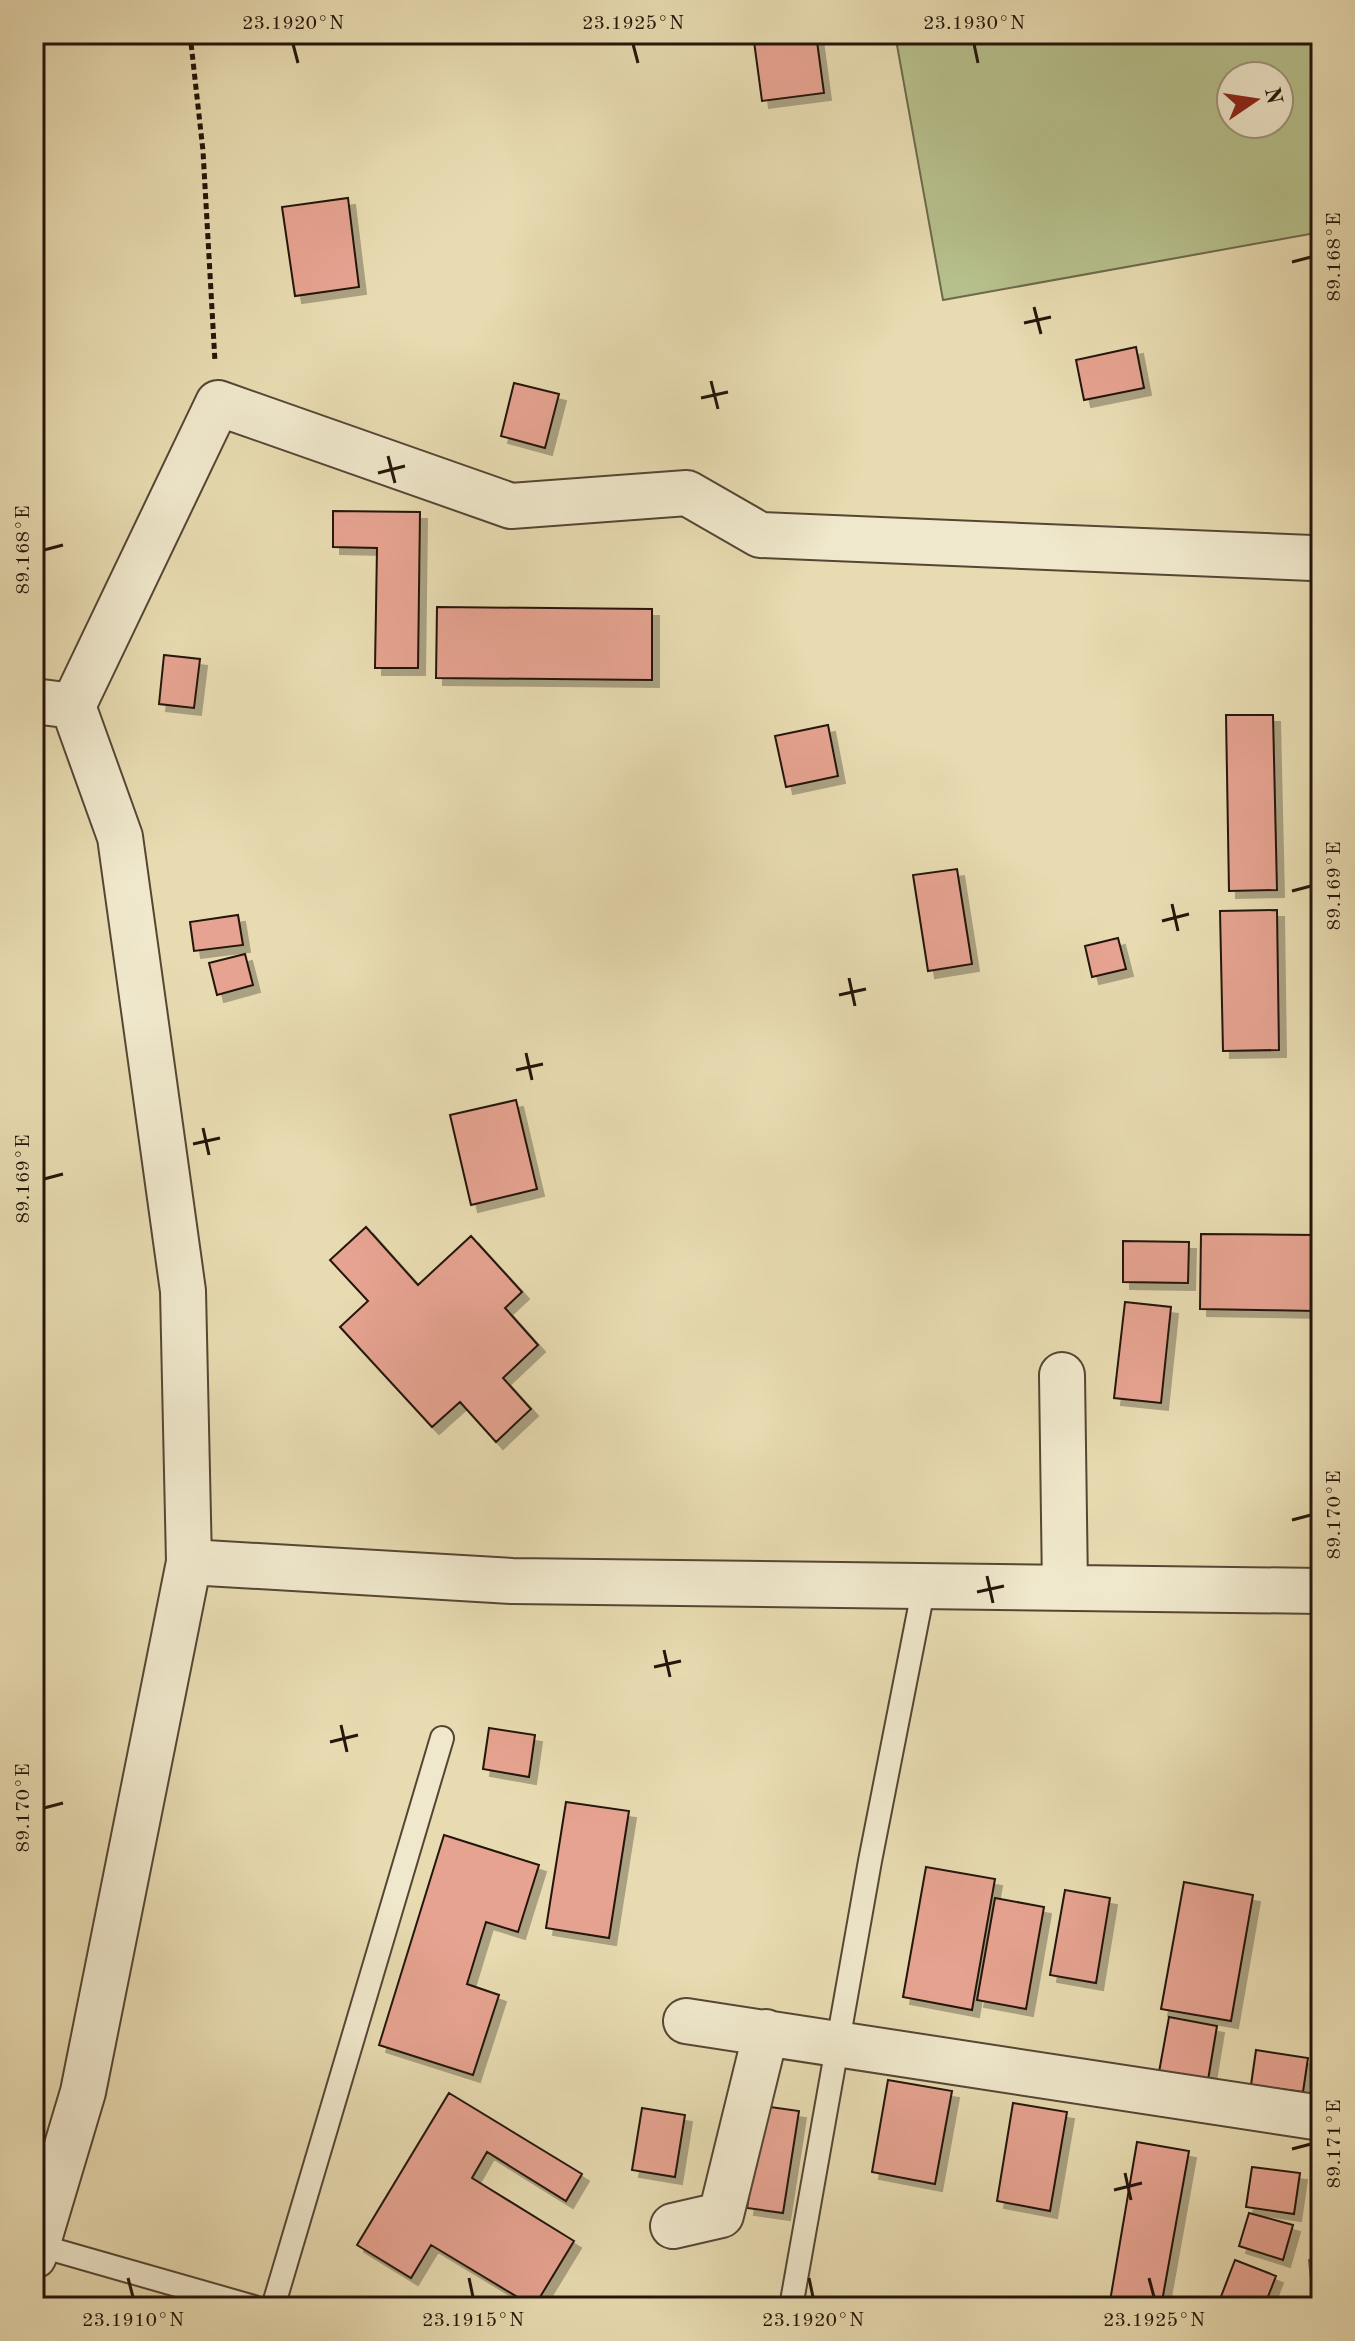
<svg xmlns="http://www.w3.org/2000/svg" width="1355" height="2341" viewBox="0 0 1355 2341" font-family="'Old Standard TT',serif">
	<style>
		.green { fill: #b6c08c; stroke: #6d6a4b; stroke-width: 2; fill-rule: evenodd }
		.building { fill: #e6a391; stroke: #24150a; stroke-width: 2; filter: url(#shadow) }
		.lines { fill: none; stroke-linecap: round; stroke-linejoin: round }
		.service-casing { stroke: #554634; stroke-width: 26 }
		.minor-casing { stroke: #554634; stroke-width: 48 }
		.path { stroke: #24150a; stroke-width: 5; stroke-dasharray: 6 4; stroke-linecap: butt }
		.service { stroke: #f0e8cc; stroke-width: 22 }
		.minor { stroke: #f0e8cc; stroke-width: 44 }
		.ticks { fill: none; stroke: #24150a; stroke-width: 3 }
		.neatline { fill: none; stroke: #24150a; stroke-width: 3 }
		.ticks-label { font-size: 20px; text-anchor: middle; fill: #24150a }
	</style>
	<defs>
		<filter id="shadow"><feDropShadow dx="7" dy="7" stdDeviation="0" flood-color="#0004"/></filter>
	</defs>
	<rect width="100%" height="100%" fill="#e8dbb1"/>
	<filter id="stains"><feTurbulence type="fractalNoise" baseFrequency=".0025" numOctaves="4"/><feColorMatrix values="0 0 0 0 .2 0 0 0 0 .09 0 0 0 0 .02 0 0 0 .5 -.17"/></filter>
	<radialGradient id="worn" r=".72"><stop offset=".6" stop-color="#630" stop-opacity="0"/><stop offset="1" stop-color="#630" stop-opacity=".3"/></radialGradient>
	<path class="green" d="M895 34H1321V232L943 300ZM1231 76H1279V124H1231Z
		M1321 2258V2307H1314L1309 2260Z"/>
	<path class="building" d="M753 34H816L824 93 762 101Z
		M348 198 359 287 295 296 282 207Z
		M1136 347 1144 388 1084 400 1076 360Z
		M514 383 559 394 545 448 501 436Z
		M333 511 420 512 418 668H375L377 548 333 547Z
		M437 607 652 609V680L436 678Z
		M164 655 200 659 194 708 159 704Z
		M1226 715H1273L1277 890 1229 891Z
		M828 725 838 776 786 787 775 736Z
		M957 869 972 964 928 971 913 875Z
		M1277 910 1279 1050 1223 1051 1220 911Z
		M238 915 243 945 194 951 190 922Z
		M1118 938 1126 969 1092 977 1085 946Z
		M245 954 253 985 217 995 209 963Z
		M516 1100 537 1189 471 1205 450 1115Z
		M366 1227 418 1285 471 1236 522 1292 505 1308 538 1345 503 1378 531 1409 496 1442 460 1402 432 1427 340 1327 368 1301 330 1260Z
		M1201 1234 1318 1235 1317 1311 1200 1309Z
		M1123 1241 1189 1242 1188 1283 1123 1282Z
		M1125 1302 1171 1307 1161 1403 1114 1398Z
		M489 1728 535 1735 529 1777 483 1769Z
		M566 1802 629 1811 609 1938 546 1928Z
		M444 1835 539 1865 518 1932 486 1922 467 1984 499 1995 473 2075 379 2045Z
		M926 1867 995 1879 972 2010 903 1997Z
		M1184 1882 1253 1895 1231 2021 1161 2009Z
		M1065 1890 1110 1898 1096 1983 1050 1975Z
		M995 1898 1044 1907 1026 2009 977 2000Z
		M1169 2017 1217 2026 1206 2092 1157 2083Z
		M1256 2050 1308 2058 1303 2092 1251 2085Z
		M888 2080 952 2091 935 2184 872 2172Z
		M449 2093 582 2174 566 2201 487 2152 472 2178 574 2241 534 2307 431 2245 411 2278 357 2245Z
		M1013 2103 1067 2112 1050 2211 997 2201Z
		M763 2106 799 2111 783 2213 747 2208Z
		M642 2108 685 2115 675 2177 632 2170Z
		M1137 2142 1189 2151 1161 2307H1109Z
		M1252 2167 1300 2173 1294 2214 1246 2207Z
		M1249 2213 1293 2225 1283 2260 1239 2246Z
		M1235 2260 1276 2276 1264 2307H1217Z"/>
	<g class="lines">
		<g class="service-casing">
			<path id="service" d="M37 2245 254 2307
				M273 2307 442 1738
				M791 2307 870 1861 924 1586"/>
		</g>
		<g class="minor-casing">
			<path id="minor" d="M34 701 73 706 120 837 183 1291 189 1562 83 2092 34 2256
				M73 706 218 403 511 506 687 493 760 535 1312 558
				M1062 1375 1065 1588
				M189 1562 512 1581 1321 1591
				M686 2021 1321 2118
				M673 2226 721 2215 766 2032"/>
		</g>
		<path class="path" d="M190 34 203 151 215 362"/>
		<use href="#service" class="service"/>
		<use href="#minor" class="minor"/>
	</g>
	<path class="ticks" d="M293 44 298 63M633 44 638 63M974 44 978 63M1292 262 1311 257M1034 307 1041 334M1024 323 1051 317M711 381 718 409M701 398 728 392M388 456 395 483M378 473 405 466M44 550 63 545M1292 891 1311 886M1172 904 1178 931M1162 921 1189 914M849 978 855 1006M839 995 866 989M526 1053 532 1080M516 1070 543 1064M203 1128 209 1155M193 1144 220 1138M44 1179 63 1174M1292 1520 1311 1515M987 1576 993 1603M977 1592 1004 1586M664 1650 670 1677M654 1667 681 1661M341 1725 347 1752M330 1742 358 1735M44 1808 63 1803M1292 2149 1311 2144M1125 2173 1131 2200M1114 2190 1142 2183M128 2278 133 2297M469 2278 473 2297M809 2278 813 2297M1149 2278 1154 2297"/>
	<rect width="1355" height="2341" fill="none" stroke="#e8dbb1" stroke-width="88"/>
	<g transform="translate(1255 100) rotate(77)"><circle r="38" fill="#f0e8cc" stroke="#9e947e" stroke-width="2"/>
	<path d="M0-6L14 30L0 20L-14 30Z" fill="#8f2418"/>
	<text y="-12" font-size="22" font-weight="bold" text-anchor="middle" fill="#24150a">N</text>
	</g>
	<rect x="44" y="44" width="1267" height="2253" class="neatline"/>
	<g class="ticks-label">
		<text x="293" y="29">23.1920°N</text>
		<text x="633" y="29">23.1925°N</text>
		<text x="974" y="29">23.1930°N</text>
		<text transform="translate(1333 257) rotate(-90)" y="7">89.168°E</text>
		<text transform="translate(22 550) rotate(-90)" y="7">89.168°E</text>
		<text transform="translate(1333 886) rotate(-90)" y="7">89.169°E</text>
		<text transform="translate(22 1179) rotate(-90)" y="7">89.169°E</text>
		<text transform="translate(1333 1515) rotate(-90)" y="7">89.170°E</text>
		<text transform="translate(22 1808) rotate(-90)" y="7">89.170°E</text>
		<text transform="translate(1333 2144) rotate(-90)" y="7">89.171°E</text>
		<text x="133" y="2326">23.1910°N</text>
		<text x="473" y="2326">23.1915°N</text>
		<text x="813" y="2326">23.1920°N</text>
		<text x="1154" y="2326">23.1925°N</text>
	</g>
	<rect width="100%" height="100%" filter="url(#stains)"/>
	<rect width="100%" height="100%" fill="url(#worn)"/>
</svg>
